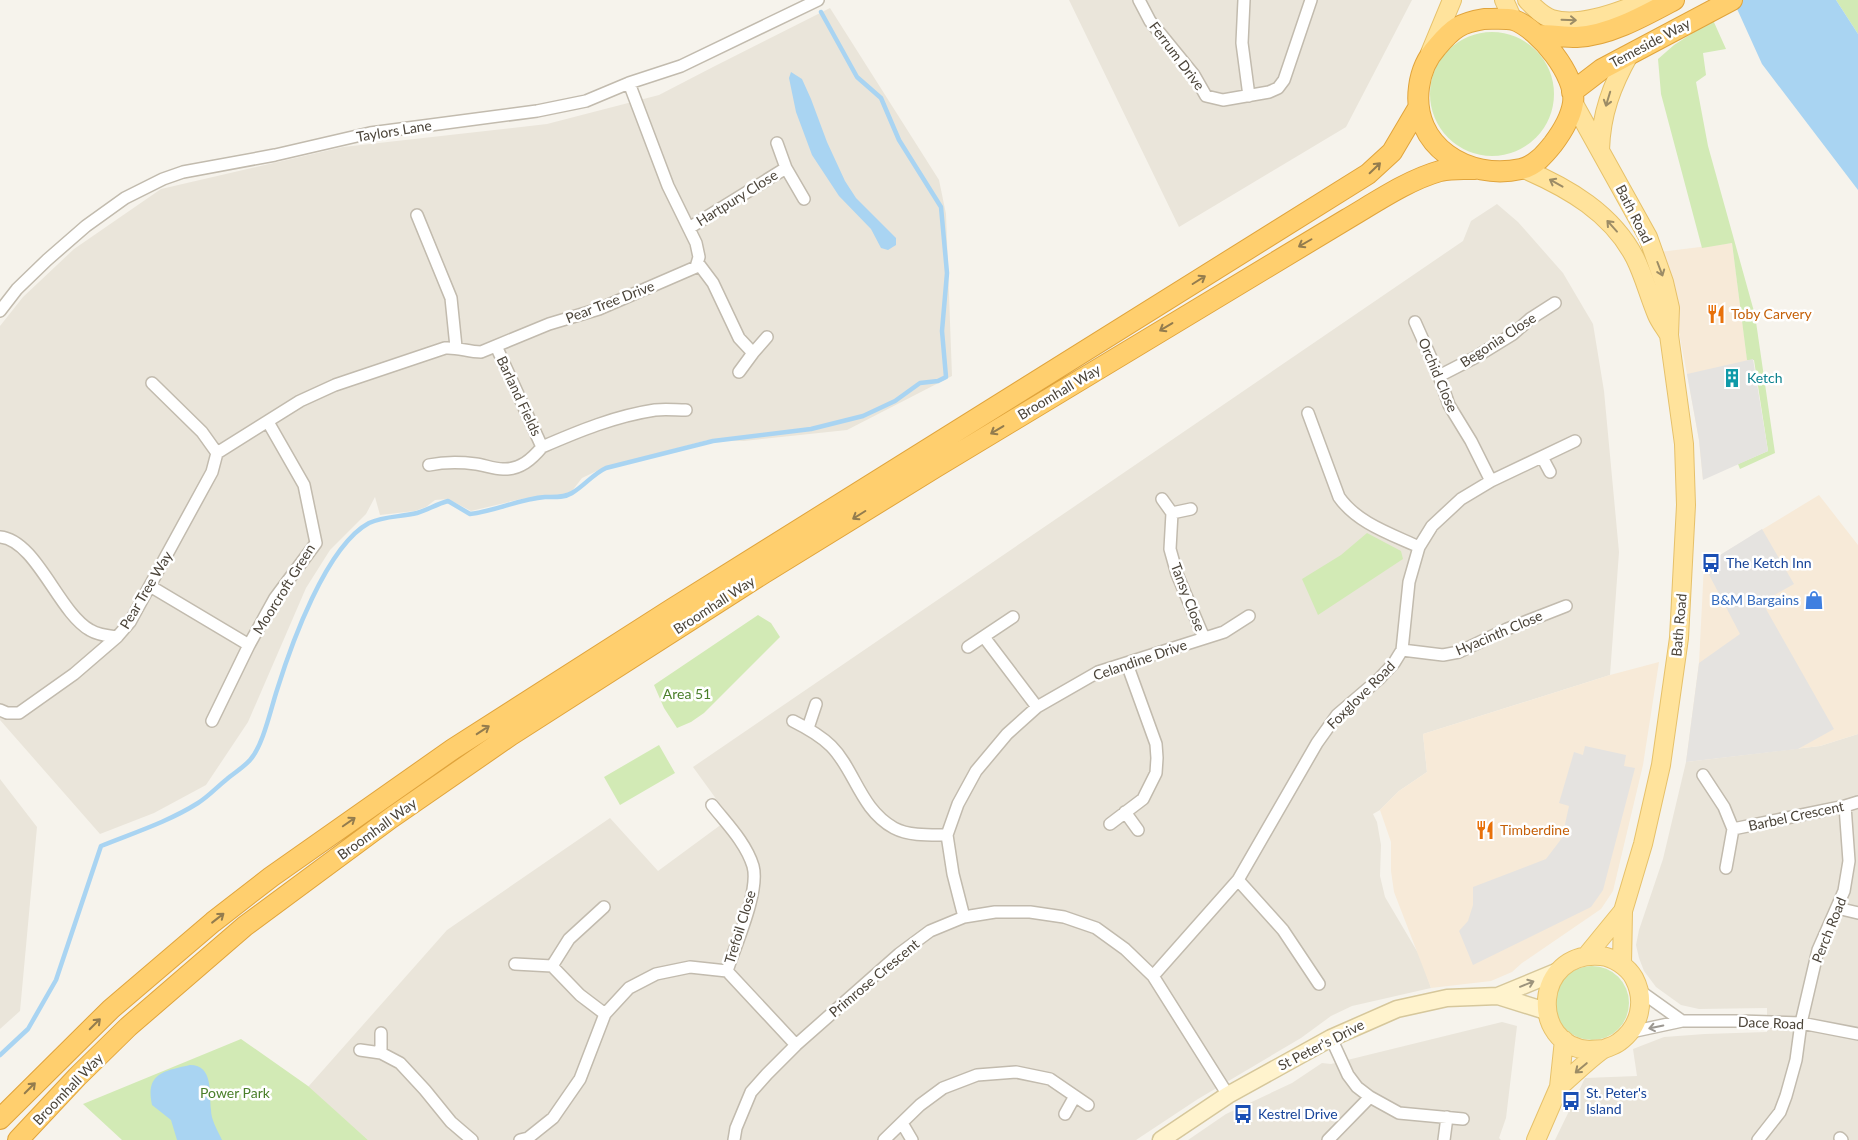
<svg xmlns="http://www.w3.org/2000/svg" width="1858" height="1140" viewBox="0 0 1858 1140" font-family="Lato,sans-serif">
	<style>
		.residential { fill: #eae5da }
		.commercial { fill: #f7ead8 }
		.green { fill: #d2eab5 }
		.parking { fill: #e5e3e0 }
		.water { fill: #a9d4f2 }
		.lines { fill: none; stroke-linecap: round; stroke-linejoin: round }
		.stream { stroke: #a9d4f2; stroke-width: 4.5 }
		.street-casing { stroke: #c2bbae; stroke-width: 14 }
		.secondary-casing { stroke: #d6c79b; stroke-width: 19 }
		.primary-casing { stroke: #e6c16a; stroke-width: 20 }
		.highway-casing { stroke: #e0a43c; stroke-width: 22 }
		.street { stroke: #fff; stroke-width: 11 }
		.secondary { stroke: #fff3cd; stroke-width: 16 }
		.primary { stroke: #ffe39c; stroke-width: 18 }
		.highway { stroke: #ffcf6e; stroke-width: 20 }
		.oneway { stroke: #9c8c66 }
		.oneway2 { stroke: #937c4e }
		.oneway3 { stroke: #9c937c }
		.oneway4 { stroke: #9c9892 }
		.labels { text-anchor: middle; stroke-width: 5; stroke-linejoin: round; paint-order: stroke }
		.street-label { font-size: 14px; fill: #4b4439; stroke: #fff }
		.food-label { font-size: 14px; fill: #c56008; stroke: #fff; text-anchor: start }
		.culture-label { font-size: 14px; fill: #0d838f; stroke: #fff; text-anchor: start }
		.transit-label { font-size: 14px; fill: #164399; stroke: #fff; text-anchor: start }
		.shop-label { font-size: 14px; fill: #366cbe; stroke: #fff; text-anchor: end }
		.park-label { font-size: 14px; fill: #4a7f2a; stroke: #fff }
	</style>
	<rect width="100%" height="100%" fill="#f6f3ec"/>
	<path class="residential" d="M1069 0H1412L1346 127 1179 227Z
		M830 8 939 180 946 214 952 376 847 430 744 441 708 440 605 467 582 478 572 491 562 495 521 499 471 511 448 499 435 500 426 507 415 511 380 515 375 497 366 514 330 550 306 588 248 722 206 785 154 813 100 834 0 720V326L23 297 74 249 161 189 343 147 547 124 659 95 713 67Z
		M1497 204 1518 222 1563 273 1593 324 1604 391 1619 552 1610 675 1423 734 1427 772 1399 791 1380 810 1373 814 1377 822 1381 845 1380 876 1385 897 1421 958 1431 988 1352 1006 1331 1016 1301 1038 1198 1099 1136 1140H368L308 1087 447 930 610 818 658 871 730 818 693 767 1463 241 1471 221Z
		M1858 734V1140H1555L1585 1078 1637 1076 1633 1049 1664 1037 1705 1034 1767 1032V1008L1699 1009 1681 1005 1656 987 1644 971 1639 958 1636 945 1639 930 1663 859 1686 762 1820 746Z
		M0 779 37 827 20 1011 0 1029Z
		M1502 1022 1517 1026 1506 1118 1499 1138 1501 1140H1188L1226 1114 1292 1083 1322 1063 1331 1064Z"/>
	<path class="commercial" d="M1732 243 1747 359H1753L1703 480 1699 440 1687 374 1674 307 1660 252Z
		M1819 495 1858 545V734L1820 746 1686 762 1699 663 1704 565Z
		M1659 662 1643 765 1613 891 1601 909 1522 963 1512 972 1491 981 1431 988 1394 892 1391 871V842L1380 810 1399 791 1427 772 1423 734 1610 675Z"/>
	<path class="green" d="M1836 0H1858V34Z
		M1713 20 1726 49 1703 53 1706 75 1696 82 1708 146 1755 315 1775 453 1740 469 1738 464 1768 451 1754 360H1747L1732 243 1702 248 1661 94 1658 59 1674 45Z
		M1430 94a62 62 0 1 1 124 0a62 62 0 1 1-124 0Z
		M1367 533 1401 551 1403 559 1318 615 1302 579 1341 555Z
		M758 615 771 623 780 637 704 713 691 722 677 728 664 708 654 685Z
		M659 745 675 773 620 805 604 777Z
		M1555 1003a37 37 0 1 1 74 0a37 37 0 1 1-74 0Z
		M241 1039 308 1086 368 1140H122L83 1104Z"/>
	<path class="parking" d="M1753 359 1768 451 1703 480 1699 440 1687 374Z
		M1762 529 1794 584 1762 602 1834 729 1798 749 1686 762 1699 663 1740 634 1704 565Z
		M1585 746 1626 755 1624 766 1635 768 1603 890 1591 907 1473 965 1459 931 1468 921 1473 905V887L1546 859 1562 838 1569 806 1559 803 1574 752 1583 755Z"/>
	<path class="water" d="M1733 0H1836L1858 34V190L1762 64Z
		M791 72 802 79 811 99 827 142 845 181 856 198 896 238V245L888 250 881 248 871 229 839 196 812 155 796 112 789 78Z
		M190 1065C214 1065 209 1094 211 1110 211 1120 218 1131 222 1140H177L171 1120 152 1105C145 1073 164 1071 190 1065Z"/>
	<g class="lines">
		<path class="stream" d="M0 1055 28 1029 56 980 101 846C133 833 168 822 198 803 208 797 217 787 227 779 234 773 244 767 250 760 263 746 271 708 277 690 291 645 326 546 369 523 384 516 401 517 417 513 427 510 437 504 448 501L470 514C496 511 519 499 545 497 554 497 564 498 572 493 584 486 593 474 606 468L713 441 811 429 863 416 895 401 920 383 938 381 946 377 942 331 947 273 941 207 899 140 881 98 857 77 821 12"/>
		<g class="street-casing">
			<path id="street" d="M1139 0 1150 21 1194 75 1206 96 1223 100 1269 92 1278 88 1284 80 1311 0
				M1244 0 1242 43 1249 96
				M777 143 786 168 804 199
				M417 215 451 298 456 347
				M689 228 786 168
				M698 263 713 283 739 338 753 353
				M0 311 17 289 47 260 86 226 125 198 163 179 183 172 275 155 370 133 537 111 586 101 629 83 681 66 818 0
				M1415 322 1439 376 1449 405 1471 441 1491 481
				M496 346 542 447C579 431 615 416 655 410 665 409 676 410 686 410
				M739 372 753 353 767 337
				M1439 376 1474 358 1513 334 1530 319 1555 303
				M152 383 202 432 217 453
				M1308 413 1339 497C1357 523 1391 534 1419 547
				M217 453 300 401 335 385 445 348C458 347 468 352 481 352L549 324 599 309 696 267 699 257 696 243 668 186 629 83
				M1542 457 1550 472
				M429 465C444 462 460 462 476 464 484 465 494 469 503 469 520 470 532 459 542 447
				M1162 499 1172 513 1170 549 1177 574 1204 638
				M1172 513 1191 509
				M0 537C36 540 59 613 90 630 98 635 108 636 117 637L130 622 212 472 217 453
				M150 586 249 645 212 721
				M984 637 1037 707
				M249 645 275 598 316 543 304 485 268 422
				M968 647 1013 617
				M1402 650 1443 655 1459 652 1507 629 1566 606
				M0 710 7 713H19L74 674 117 637
				M793 721C807 728 820 735 831 746 855 770 860 809 894 828 909 836 930 835 947 835
				M808 728 816 704
				M1703 775 1724 807 1733 829
				M712 805C727 824 746 843 753 866 760 891 735 946 727 971
				M1125 812 1138 830
				M1110 824 1143 799 1156 773 1157 758 1156 744 1127 664
				M1726 868 1733 829 1845 806 1858 802
				M1238 880 1283 930 1319 984
				M604 907 569 939 552 966 580 995 605 1014
				M1837 908 1858 913
				M964 917 953 874 947 835 958 804 976 771 1007 734 1037 707 1098 672 1224 632 1249 616
				M515 964 552 966
				M1153 976 1238 880 1317 743 1337 715 1379 679 1394 663 1402 650 1409 582 1419 547 1432 526 1461 499 1491 481 1575 441
				M1640 991 1682 1021
				M1631 1032 1682 1021H1739L1801 1023 1858 1034
				M1331 1038 1348 1075 1357 1087 1370 1097 1399 1113 1463 1119
				M360 1050 381 1053 400 1063 425 1090 451 1122 472 1140
				M381 1053V1033
				M1065 1114 1075 1096
				M902 1123 912 1140
				M1840 1138 1842 1140
				M520 1140 528 1138 553 1118 580 1079 605 1014 629 988 656 974 690 967 727 971 796 1045
				M734 1140 736 1128 751 1092 767 1074 796 1045 899 954 930 931 964 917 995 912H1030L1064 917 1096 928 1125 949 1153 976 1228 1095
				M884 1140 920 1105 943 1088 977 1075 1016 1072 1050 1079 1088 1105
				M1328 1140 1370 1097
				M1444 1140 1447 1117
				M1758 1140 1780 1112 1786 1096 1796 1060 1801 1023 1818 950 1844 891 1849 861 1845 806"/>
		</g>
		<g class="secondary-casing">
			<path id="secondary" d="M1498 996 1556 972
				M1161 1140 1228 1095 1331 1038 1397 1009 1447 998 1498 996 1546 1011"/>
		</g>
		<g class="primary-casing">
			<path id="primary" d="M1504 0 1513 20
				M1527 0C1534 7 1542 16 1552 19 1580 28 1622 11 1647 0
				M1430 53 1452 0
				M1573 102 1648 237 1664 282 1670 308 1669 335 1684 444 1686 505 1679 638 1661 765 1643 844 1623 911 1622 964
				M1600 150C1601 114 1612 85 1629 55
				M1524 169C1568 188 1612 213 1635 258 1644 276 1649 296 1657 315 1660 322 1665 328 1669 335
				M1587 955 1623 911
				M1559 1087C1573 1075 1587 1061 1602 1050 1608 1047 1614 1046 1619 1042 1640 1027 1646 1001 1634 978 1628 967 1613 957 1601 956 1533 950 1529 1046 1589 1050 1594 1050 1599 1049 1604 1049
				M1536 1140 1559 1087 1564 1040"/>
		</g>
		<g class="highway-casing">
			<path id="highway" d="M1484 19C1494 19 1506 18 1514 20 1539 29 1577 76 1573 103 1571 117 1562 132 1553 144 1545 154 1535 166 1521 169 1468 181 1411 146 1419 87 1421 71 1426 59 1437 47 1453 28 1460 23 1484 19Z
				M1538 35C1551 35 1564 37 1577 37 1609 36 1646 15 1674 0
				M1572 92 1602 69 1732 0
				M0 1119 111 1009 213 922 271 877 453 749 672 609 1368 174 1392 152 1418 108
				M18 1140 77 1077 128 1027 245 926 391 818 511 735 764 573 936 467 1347 219C1376 202 1408 180 1440 171 1452 168 1464 169 1475 169"/>
		</g>
		<use href="#street" class="street"/>
		<use href="#secondary" class="secondary"/>
		<use href="#primary" class="primary"/>
		<use href="#highway" class="highway"/>
	</g>
	<defs><path id="oneway-shaft" d="M-6 0H5M1.5-3L5.5 0L1.5 3" fill="none" stroke-width="1.6" stroke-linecap="round" stroke-linejoin="round" transform="scale(1.25)"/></defs>
	<g class="oneway">
		<use href="#oneway-shaft" transform="translate(1569 20) rotate(2)"/>
		<use href="#oneway-shaft" transform="translate(1608 99) rotate(107)"/>
		<use href="#oneway-shaft" transform="translate(1556 183) rotate(-151)"/>
		<use href="#oneway-shaft" transform="translate(1612 226) rotate(-132)"/>
		<use href="#oneway-shaft" transform="translate(1660 269) rotate(69)"/>
		<use href="#oneway-shaft" transform="translate(1581 1068) rotate(140)"/>
	</g>
	<g class="oneway2">
		<use href="#oneway-shaft" transform="translate(1375 168) rotate(-44)"/>
		<use href="#oneway-shaft" transform="translate(1305 243) rotate(150)"/>
		<use href="#oneway-shaft" transform="translate(1199 280) rotate(-32)"/>
		<use href="#oneway-shaft" transform="translate(1166 327) rotate(149)"/>
		<use href="#oneway-shaft" transform="translate(997 430) rotate(149)"/>
		<use href="#oneway-shaft" transform="translate(859 515) rotate(148)"/>
		<use href="#oneway-shaft" transform="translate(483 730) rotate(-33)"/>
		<use href="#oneway-shaft" transform="translate(349 822) rotate(-35)"/>
		<use href="#oneway-shaft" transform="translate(218 918) rotate(-38)"/>
		<use href="#oneway-shaft" transform="translate(95 1024) rotate(-45)"/>
		<use href="#oneway-shaft" transform="translate(30 1088) rotate(-45)"/>
	</g>
	<use class="oneway3" href="#oneway-shaft" transform="translate(1527 984) rotate(-22)"/>
	<use class="oneway4" href="#oneway-shaft" transform="translate(1656 1027) rotate(168)"/>
	<defs>
		<g id="restaurant-bare" transform="scale(1.5)"><path d="M-5-6h1v4h1v-4h1v4h1v-4h1v5L-1.5 .5V6h-2V.5L-5-1ZM5-6V6H3V1.5H1.5Q1.5-4 5-6Z" fill="#e8710a" stroke="#fff" stroke-width="2.5" paint-order="stroke"/></g>
		<g id="building-bare" transform="scale(1.5)"><path d="M-4-6H4V6H1V3H-1V6H-4ZM-2.5-4.3h1.7v1.8h-1.7ZM.8-4.3h1.7v1.8H.8ZM-2.5-1h1.7V.8h-1.7ZM.8-1h1.7V.8H.8Z" fill="#0f9aa8" stroke="#fff" stroke-width="2.5" paint-order="stroke"/></g>
		<g id="bus-bare" transform="scale(1.5)"><path d="M-5-6H5V4H4V6H2V4H-2V6H-4V4H-5ZM-3.5-4V0h7V-4ZM-3.5 1.2v1.5H-2V1.2ZM2 1.2v1.5H3.5V1.2Z" fill="#1a4fb4" stroke="#fff" stroke-width="2.5" paint-order="stroke"/></g>
		<g id="shop-bare" transform="scale(1.5)"><path d="M-5-2.5h2.3a2.7 3.5 0 0 1 5.4 0H5L5.5 6h-11ZM-1.5-2.5h3a1.5 2.3 0 0 0-3 0Z" fill="#3f7fe0" stroke="#fff" stroke-width="2.5" paint-order="stroke"/></g>
	</defs>
	<g fill-rule="evenodd">
		<use href="#restaurant-bare" x="1716" y="314"/>
		<use href="#building-bare" x="1732" y="378"/>
		<use href="#bus-bare" x="1711" y="563"/>
		<use href="#shop-bare" x="1814" y="600"/>
		<use href="#restaurant-bare" x="1485" y="830"/>
		<use href="#bus-bare" x="1571" y="1101"/>
		<use href="#bus-bare" x="1243" y="1114"/>
	</g>
	<g class="labels">
		<g class="street-label">
			<text transform="translate(1650 43) rotate(-28)" y="5">Temeside Way</text>
			<text transform="translate(1177 56) rotate(53)" y="5">Ferrum Drive</text>
			<text transform="translate(394 131) rotate(-9)" y="5">Taylors Lane</text>
			<text transform="translate(737 198) rotate(-32)" y="5">Hartpury Close</text>
			<text transform="translate(1634 214) rotate(63)" y="5">Bath Road</text>
			<text transform="translate(610 302) rotate(-21)" y="5">Pear Tree Drive</text>
			<text transform="translate(1498 340) rotate(-33)" y="5">Begonia Close</text>
			<text transform="translate(1438 375) rotate(67)" y="5">Orchid Close</text>
			<text transform="translate(1059 392) rotate(-31)" y="5">Broomhall Way</text>
			<text transform="translate(519 396) rotate(65)" y="5">Barland Fields</text>
			<text transform="translate(284 589) rotate(-58)" y="5">Moorcroft Green</text>
			<text transform="translate(146 590) rotate(-59)" y="5">Pear Tree Way</text>
			<text transform="translate(1188 597) rotate(69)" y="5">Tansy Close</text>
			<text transform="translate(714 605) rotate(-33)" y="5">Broomhall Way</text>
			<text transform="translate(1679 625) rotate(-85)" y="5">Bath Road</text>
			<text transform="translate(1499 633) rotate(-23)" y="5">Hyacinth Close</text>
			<text transform="translate(1140 660) rotate(-19)" y="5">Celandine Drive</text>
			<text transform="translate(1361 695) rotate(-45)" y="5">Foxglove Road</text>
			<text transform="translate(1796 816) rotate(-12)" y="5">Barbel Crescent</text>
			<text transform="translate(377 829) rotate(-36)" y="5">Broomhall Way</text>
			<text transform="translate(740 927) rotate(-73)" y="5">Trefoil Close</text>
			<text transform="translate(1829 930) rotate(-68)" y="5">Perch Road</text>
			<text transform="translate(874 978) rotate(-40)" y="5">Primrose Crescent</text>
			<text transform="translate(1771 1023) rotate(2)" y="5">Dace Road</text>
			<text transform="translate(1321 1045) rotate(-27)" y="5">St Peter's Drive</text>
			<text transform="translate(68 1089) rotate(-46)" y="5">Broomhall Way</text>
		</g>
		<g class="food-label">
			<text x="1731" y="319">Toby Carvery</text>
			<text x="1500" y="835">Timberdine</text>
		</g>
		<g class="culture-label">
			<text x="1747" y="383">Ketch</text>
		</g>
		<g class="transit-label">
			<text x="1726" y="568">The Ketch Inn</text>
			<text x="1586" y="1098">St. Peter's<tspan x="1586" dy="16">Island</tspan></text>
			<text x="1258" y="1119">Kestrel Drive</text>
		</g>
		<g class="shop-label">
			<text x="1799" y="605">B&amp;M Bargains</text>
		</g>
		<g class="park-label">
			<text x="687" y="699">Area 51</text>
			<text x="235" y="1098">Power Park</text>
		</g>
	</g>
</svg>
